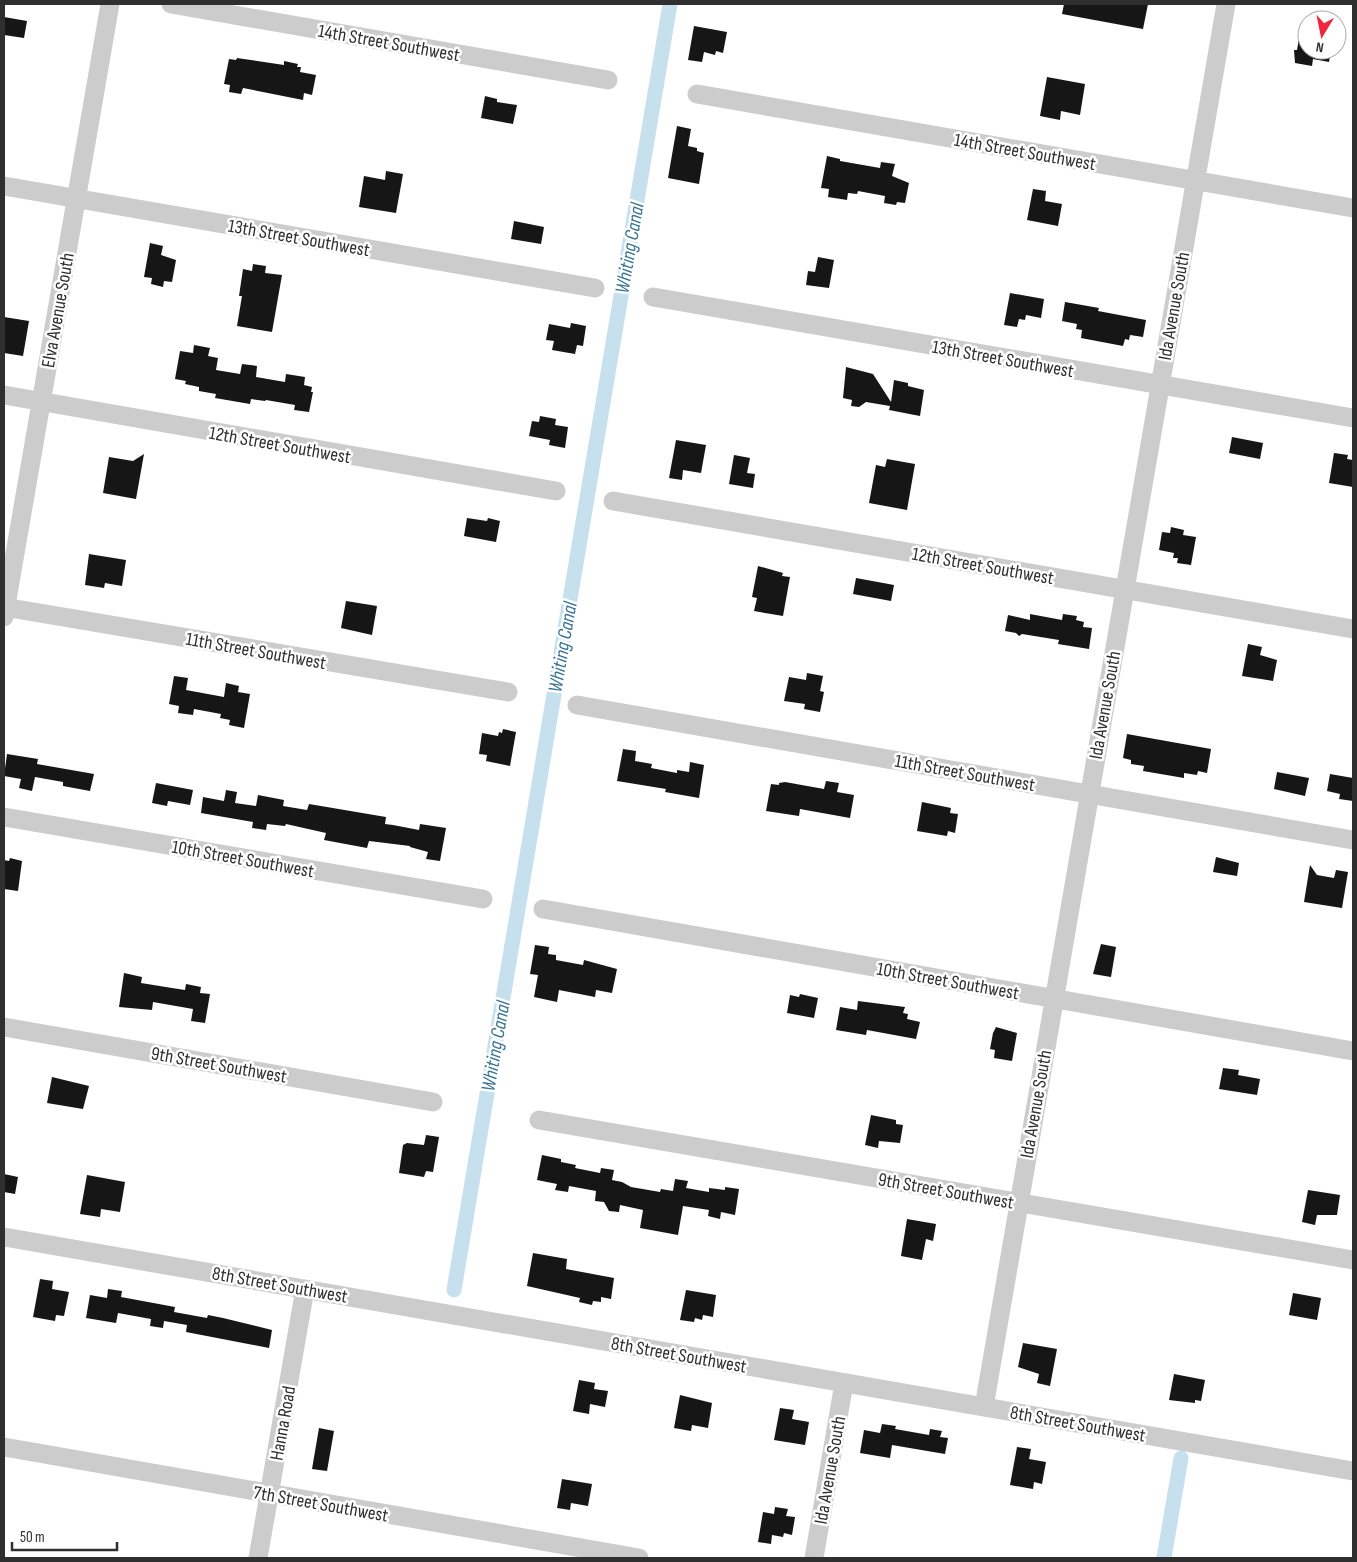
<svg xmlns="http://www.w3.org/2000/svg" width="1357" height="1562" viewBox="0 0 1357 1562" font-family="'Sofia Sans Condensed',sans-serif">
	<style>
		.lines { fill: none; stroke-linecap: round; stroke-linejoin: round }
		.canal { stroke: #c6e0ee; stroke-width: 15 }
		.building { fill: #161616 }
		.minor { stroke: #ccc; stroke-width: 19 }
		.labels { text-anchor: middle; stroke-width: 5; stroke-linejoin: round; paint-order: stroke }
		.street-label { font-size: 19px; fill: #2f2f2f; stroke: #fff }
		.water-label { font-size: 20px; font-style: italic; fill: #377496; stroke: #fff }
	</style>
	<rect width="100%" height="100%" fill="#fff"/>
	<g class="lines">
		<path class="canal" d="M454 1290 670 4
			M1164 1558 1181 1458"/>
	</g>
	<path class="building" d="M1064 4H1148L1143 29 1062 14Z
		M4 17 27 21 24 38 4 35Z
		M694 26 727 32 723 53 716 51 715 55 704 52 702 62 688 60Z
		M1301 27H1307V50H1331L1329 62 1313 59 1312 66 1295 63 1294 50H1297Z
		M237 58 284 65V61L298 64 297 67H301L300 72 316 75 312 95 304 93 303 100 243 88 241 94 229 92 230 85 224 84 229 59 236 60Z
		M1047 77 1085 84 1080 115 1061 111 1060 120 1040 116Z
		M485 96 497 99V102L517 105 513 124 481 118Z
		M677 126 691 129 688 146 697 148V151L704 153 699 184 668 178Z
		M827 156 840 159V161L880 168 881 162 895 164 892 176 909 183 905 203 897 202 896 205 884 203 885 196 858 191 857 194 848 193 847 200 828 197 829 189 821 188Z
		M386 171 403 174 396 213 359 207 364 176 385 180Z
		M1033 189 1046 191 1045 201 1062 204 1058 226 1027 220Z
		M514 221 544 227 541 244 511 239Z
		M150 243 163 246 161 255 176 260 172 282 164 281 163 287 151 284 152 278 144 277Z
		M818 257 834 260 829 288 806 285 808 271 815 272Z
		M253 264 266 266 265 273 282 275 272 332 237 326 242 296H239L243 269 252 271Z
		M1010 293 1044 299 1041 318 1026 315 1025 320 1019 319 1017 327 1004 325Z
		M1065 302 1099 308 1098 311 1146 320 1143 337 1130 335 1129 340 1125 339 1123 346 1081 338 1082 330 1076 329 1077 324 1062 321Z
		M4 317 29 321 23 356 4 353Z
		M571 323 586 326 583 346 577 345 575 354 552 350 554 341 546 340 549 324 570 328Z
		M194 345 210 348 208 356 218 358 216 370 240 374 242 364 257 366 256 377 285 382 286 374 305 377 304 385 312 387 311 392H313L309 412 294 410 295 405 266 400 265 401 251 399 250 404 215 398 216 394 199 391V387L185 384 186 381 175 379 180 351 193 353Z
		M846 367 873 374 891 402 894 380 908 383V386L924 390 920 416 889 410 890 406 866 402 859 407 851 406 852 400 843 398Z
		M540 416 556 419 555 425 568 427 565 448 549 445 550 440 529 436 532 421 539 422Z
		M1232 437 1263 443 1260 459 1229 453Z
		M676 440 706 445 701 473 683 470 682 480 669 478Z
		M1334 453 1348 455 1347 459 1353 460V487L1329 483Z
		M144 454 136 499 103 493 109 457 133 461Z
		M734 455 750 458 747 473 755 474 753 488 729 484Z
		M887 459 915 464 907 510 869 503 876 465 885 467Z
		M467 518 487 521 488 518 500 521 496 542 464 536Z
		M1171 527 1184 530 1183 535 1196 537 1191 565 1177 563 1178 558H1173L1174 553 1159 550 1162 532 1170 533Z
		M89 554 126 560 122 586 105 583 104 588 85 585Z
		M758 566 783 573 782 576 790 577 783 616 754 611 757 598 752 597Z
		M856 578 894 585 891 601 853 594Z
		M346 601 377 606 372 635 341 628Z
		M1030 614 1062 620 1063 614 1077 616 1076 620 1084 622 1083 627 1092 628 1089 649 1058 644 1059 640 1022 634 1019 636 1016 633 1005 631 1008 615 1030 620Z
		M1248 644 1262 647 1260 655 1277 660 1273 681 1242 676Z
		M807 673 823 676 820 691 824 692 820 712 804 709 805 704 784 701 789 677 806 680Z
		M174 676 188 678 186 690 224 697 226 683 239 686 238 692 250 694 244 728 229 725 230 720 220 718 221 714 194 709 193 715 178 713 179 706 169 704Z
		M503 729 516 732 510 766 486 761 487 755 479 754 482 733 498 736 499 732 502 733Z
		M1127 734 1211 749 1207 773 1198 771 1197 775 1184 773V778L1143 771 1144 766 1131 764V760L1123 758Z
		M623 749 636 751 635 761 652 764 651 768 677 773V770L689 772 690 762 704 765 699 798 665 792 666 789 617 781Z
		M7 754 38 759 37 764 94 774 90 791 63 786V782L35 777 32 791 19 788 21 779 4 776Z
		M1277 772 1309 778 1305 796 1274 789Z
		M1330 774 1353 778V801L1339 799 1340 794 1327 791Z
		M826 781 839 783 837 792 854 795 850 818 800 809 799 816 766 811 771 784 779 785V783L785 782 824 789Z
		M156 783 193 790 190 805 168 801 167 806 152 803Z
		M226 790 237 792 235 803 256 806 258 795 284 800 283 806 307 810 309 804 386 817 385 824 393 825 419 830 420 824 446 828 440 861 426 859 428 852 410 847V846L369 841 367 848 324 840 326 833 286 824 285 826 267 824 266 830 252 828 253 822 201 813 203 797 224 801Z
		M922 802 951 808 950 813 958 814 955 833 948 831 947 836 917 831Z
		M1216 857 1239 863 1237 876 1213 872Z
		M10 858 22 861 18 891 4 889V860L9 861Z
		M1310 865 1317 875 1334 878 1336 870 1348 872 1342 908 1304 902Z
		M1101 944 1116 947 1111 977 1093 974Z
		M535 945 549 947 548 954 556 955V960L583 965 584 960 617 969 612 993 596 990 595 997 559 990 557 1002 534 997 538 975 530 974Z
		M124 973 142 977 141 983 172 988 185 990 186 984 201 987 200 993 210 994 205 1023 191 1021 193 1009 153 1002 152 1010 119 1007Z
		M800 994 818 998 814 1018 787 1013 790 995 799 997Z
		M858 1001 905 1007 903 1013 908 1014 907 1019 920 1022 916 1039 867 1030 866 1035 836 1030 840 1007 857 1010Z
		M996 1027 1017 1033 1012 1061 994 1058 995 1050 990 1049 993 1033Z
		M1223 1068 1239 1070 1238 1075 1260 1079 1257 1095 1219 1089Z
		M52 1077 89 1086 83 1109 47 1103Z
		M871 1115 896 1120V1124L903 1125 900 1143 879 1141 878 1148 865 1145Z
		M426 1135 439 1137 433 1172 426 1171 424 1177 399 1173 403 1145 407 1143 424 1145Z
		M542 1155 561 1159V1162L576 1165 575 1168 600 1173 601 1168 614 1170 612 1180 622 1182 631 1187 660 1192 661 1189 673 1191 675 1179 688 1181 686 1188 709 1192V1188L725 1190V1187L739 1189 735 1215 721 1212 720 1219 708 1216 709 1210 683 1206 678 1235 640 1228 643 1210 620 1205 619 1212 609 1211 604 1202 595 1201 596 1191 569 1186 568 1192 555 1190 557 1184 537 1180Z
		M4 1174 18 1177 15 1194 4 1192Z
		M87 1175 125 1182 120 1212 101 1209 100 1217 80 1214Z
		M1308 1190 1340 1195 1337 1215H1317L1315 1225 1302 1222Z
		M907 1219 936 1224 933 1241 926 1239 922 1260 901 1256Z
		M533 1253 567 1259 566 1269 614 1278 611 1299 601 1297V1302L593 1301 592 1305 579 1302 580 1298 527 1286Z
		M40 1279 53 1281 52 1289 69 1292 64 1316 56 1315 55 1321 33 1317Z
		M108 1289 122 1291 121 1297 175 1307 174 1312 207 1318 208 1315 223 1318 272 1330 269 1348 186 1332 187 1325 164 1321 163 1328 150 1326 151 1319 118 1313 116 1323 86 1318 90 1295 107 1298Z
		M686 1290 716 1295 713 1317 703 1315 702 1320 695 1318 694 1322 680 1320Z
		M1293 1293 1321 1298 1317 1320 1289 1315Z
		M1023 1343 1057 1349 1050 1386 1037 1383 1039 1374 1018 1367Z
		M1174 1374 1205 1380 1201 1401 1195 1400V1403L1169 1400Z
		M579 1380 595 1383 594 1389 608 1391 605 1407 590 1404 589 1414 573 1411Z
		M680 1395 712 1403 708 1428 692 1425 691 1431 674 1428Z
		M780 1408 794 1410 792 1419 809 1422 805 1445 774 1440Z
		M882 1424 896 1426 895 1429 929 1435 930 1429 942 1431 940 1437 948 1438 945 1454 892 1445 890 1458 860 1453 864 1430 880 1433Z
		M319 1428 334 1431 327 1471 312 1469Z
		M1017 1447 1031 1449 1029 1459 1046 1462 1042 1484 1034 1482 1033 1489 1010 1485Z
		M562 1479 592 1484 588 1506 571 1503 570 1510 557 1508Z
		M775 1507 788 1509 786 1516 795 1517 792 1535 784 1533 783 1537 772 1535 771 1544 758 1542 763 1512 774 1514Z"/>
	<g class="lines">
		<path class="minor" d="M171 4 608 80
			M697 94 1353 208
			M4 186 595 288
			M653 297 1353 418
			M4 395 556 491
			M613 501 1353 629
			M4 607 508 692
			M4 617 110 4
			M577 705 1353 840
			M4 817 483 899
			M543 909 1353 1051
			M4 1027 433 1102
			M539 1120 1353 1260
			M4 1237 1353 1471
			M984 1407 1226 4
			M4 1447 639 1558
			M258 1558 305 1289
			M814 1558 844 1383"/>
	</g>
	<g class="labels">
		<g class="street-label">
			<text transform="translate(389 42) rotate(10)" y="7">14th Street Southwest</text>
			<text transform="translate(1025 151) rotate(10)" y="7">14th Street Southwest</text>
			<text transform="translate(299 237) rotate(10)" y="7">13th Street Southwest</text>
			<text transform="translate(1173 306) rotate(-80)" y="7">Ida Avenue South</text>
			<text transform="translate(57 310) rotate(-80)" y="7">Elva Avenue South</text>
			<text transform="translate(1003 358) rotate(10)" y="7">13th Street Southwest</text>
			<text transform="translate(280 444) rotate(10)" y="7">12th Street Southwest</text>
			<text transform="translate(983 565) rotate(10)" y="7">12th Street Southwest</text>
			<text transform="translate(256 650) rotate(10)" y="7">11th Street Southwest</text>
			<text transform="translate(1104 705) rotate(-80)" y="7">Ida Avenue South</text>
			<text transform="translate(965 772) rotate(10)" y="7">11th Street Southwest</text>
			<text transform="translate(243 858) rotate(10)" y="7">10th Street Southwest</text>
			<text transform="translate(948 980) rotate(10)" y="7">10th Street Southwest</text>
			<text transform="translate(219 1064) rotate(10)" y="7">9th Street Southwest</text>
			<text transform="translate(1035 1104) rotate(-80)" y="7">Ida Avenue South</text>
			<text transform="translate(946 1190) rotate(10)" y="7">9th Street Southwest</text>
			<text transform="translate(280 1284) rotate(10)" y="7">8th Street Southwest</text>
			<text transform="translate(679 1354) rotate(10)" y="7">8th Street Southwest</text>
			<text transform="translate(282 1423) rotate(-80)" y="7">Hanna Road</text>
			<text transform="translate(1078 1423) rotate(10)" y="7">8th Street Southwest</text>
			<text transform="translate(829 1470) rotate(-80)" y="7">Ida Avenue South</text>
			<text transform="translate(321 1503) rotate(10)" y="7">7th Street Southwest</text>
		</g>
		<g class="water-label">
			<text transform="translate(629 248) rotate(-80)" y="7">Whiting Canal</text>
			<text transform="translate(562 647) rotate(-80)" y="7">Whiting Canal</text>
			<text transform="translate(495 1046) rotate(-80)" y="7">Whiting Canal</text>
		</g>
	</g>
	<rect width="1357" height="1562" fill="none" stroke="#2f2f2f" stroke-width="10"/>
	<g transform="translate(1322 35) rotate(190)"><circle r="24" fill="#ffffff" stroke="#acacac"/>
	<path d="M0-4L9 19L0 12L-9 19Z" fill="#f0263a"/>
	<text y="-8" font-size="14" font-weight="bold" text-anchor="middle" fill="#2f2f2f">N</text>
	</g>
	<path d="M12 1542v8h105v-8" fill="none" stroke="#2f2f2f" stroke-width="2.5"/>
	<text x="20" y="1542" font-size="15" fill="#2f2f2f" stroke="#ffffff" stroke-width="4" paint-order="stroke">50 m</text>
</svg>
